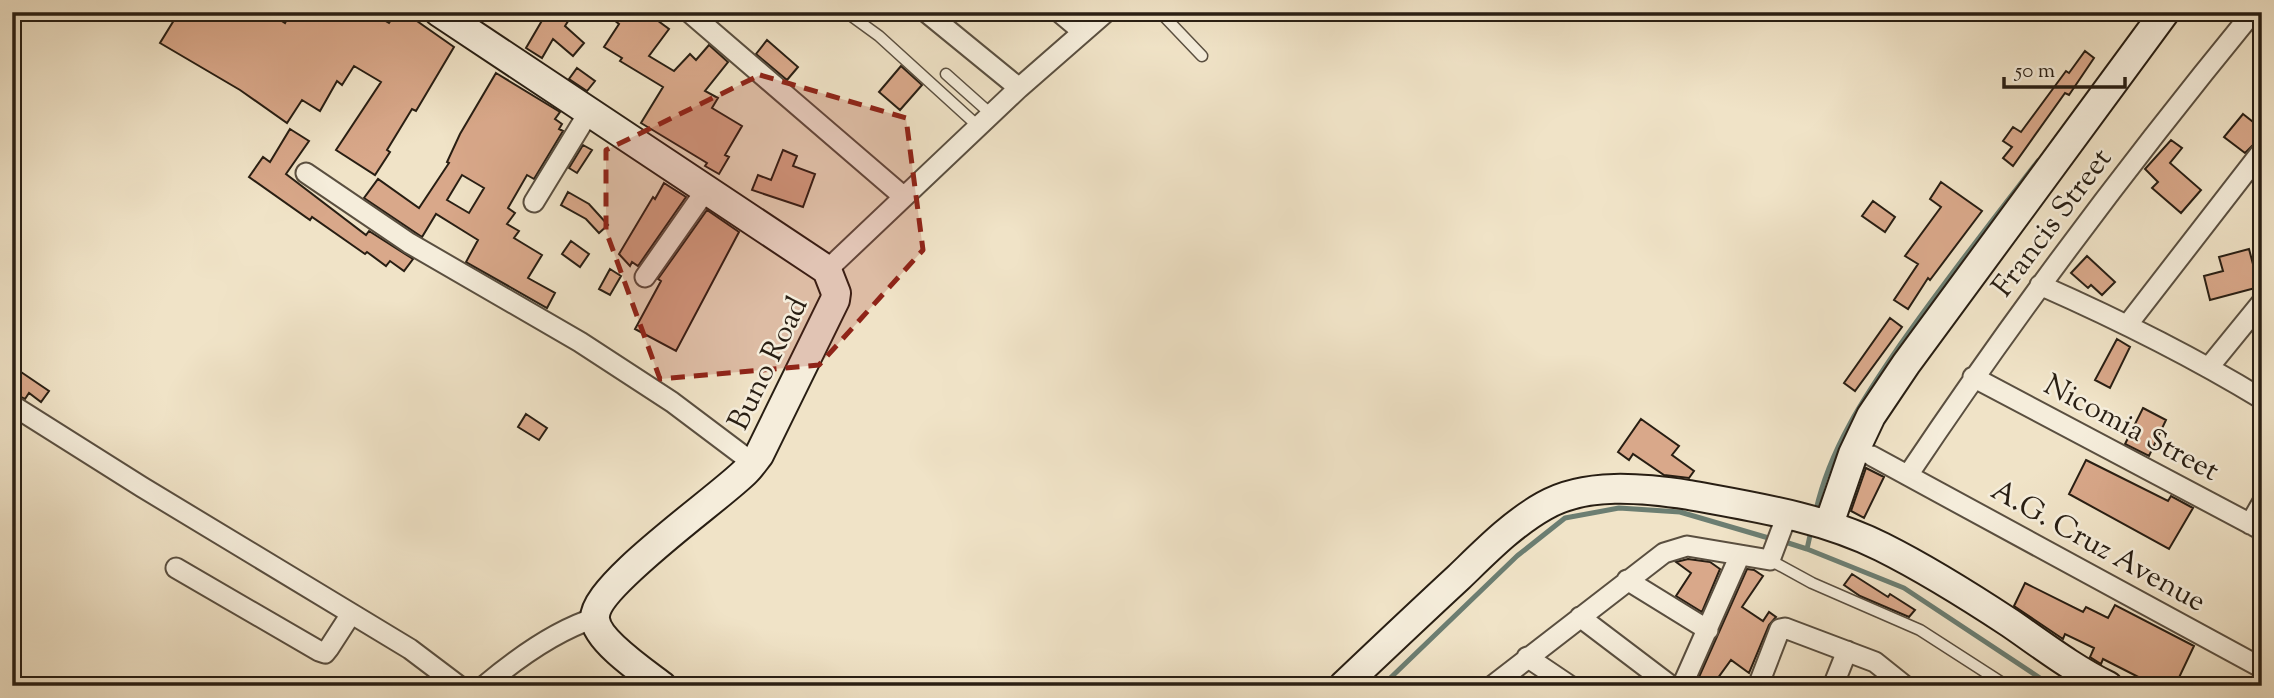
<svg xmlns="http://www.w3.org/2000/svg" width="2274" height="698" viewBox="0 0 2274 698" font-family="'Sorts Mill Goudy',serif">
	<style>
		.lines { fill: none; stroke-linecap: round; stroke-linejoin: round }
		.stream { stroke: #6c7e72; stroke-width: 5 }
		.building { fill: #d9a88a; stroke: #281e13; stroke-width: 2; fill-rule: evenodd }
		.lane-casing { stroke: #5a4f40; stroke-width: 13 }
		.street-casing { stroke: #5a4f40; stroke-width: 23 }
		.secondary-casing { stroke: #281e13; stroke-width: 32 }
		.lane { stroke: #f5eddb; stroke-width: 10 }
		.street { stroke: #f5eddb; stroke-width: 19 }
		.secondary { stroke: #f5eddb; stroke-width: 28 }
		.marked { fill: #8f2418; fill-opacity: 0.2; stroke: #8f2418; stroke-width: 5; stroke-dasharray: 14 9; stroke-linejoin: round }
		.labels { text-anchor: middle; stroke-width: 5; stroke-linejoin: round; paint-order: stroke }
		.street-label { font-size: 30px; fill: #281e13; stroke: #f5eddb }
	</style>
	<rect width="100%" height="100%" fill="#f0e3c7"/>
	<filter id="stains"><feTurbulence type="fractalNoise" baseFrequency=".00286" numOctaves="4"/><feColorMatrix values="0 0 0 0 .2 0 0 0 0 .09 0 0 0 0 .02 0 0 0 .5 -.17"/></filter>
	<radialGradient id="worn" r=".72"><stop offset=".6" stop-color="#630" stop-opacity="0"/><stop offset="1" stop-color="#630" stop-opacity=".3"/></radialGradient>
	<g class="lines">
		<path class="stream" d="M1816 510C1830 448 1865 396 1900 345 1944 282 1991 222 2038 161
			M1782 541 1807 549 1904 588 2052 686
			M1807 549 1811 531
			M1382 686 1517 556 1565 518 1619 508 1680 512 1772 539"/>
	</g>
	<path class="building" d="M179 12H268L285 23 291 12H370L389 23 396 12H404L454 47 416 111 412 109 387 150 390 152 375 175 336 150 381 82 354 66 342 85 337 81 320 111 302 100 287 123 240 90 160 43Z
		M547 12H560L570 18 565 26 584 43 573 56 553 39 542 58 526 48Z
		M604 12H646L669 29 649 56 674 71 690 54 696 60 709 45 728 62 705 91 718 98 712 108 742 126 725 155 729 157 719 174 705 166 707 163 641 123 663 87 620 61 622 58 604 47 619 24Z
		M767 40 798 67 787 80 756 54Z
		M2085 51 2094 58 2069 95 2065 93 2013 166 2003 158 2012 147 2003 141 2013 127 2021 132 2066 71 2069 73Z
		M901 66 922 85 900 110 879 92Z
		M577 68 595 81 587 91 569 79Z
		M496 73 560 112 555 119 562 124 559 129 563 131 534 179 527 175 508 208 515 213 507 224 519 231 514 238 542 255 528 278 555 293 547 308 466 262 478 240 436 214 422 237 364 198 378 179 419 208 449 163 447 162 460 134ZM462 175 484 188 469 213 447 200Z
		M2243 114 2262 129V136L2245 153 2224 137Z
		M290 129 309 141 286 174 366 235 369 231 413 259 404 271 390 261 386 266 367 252 365 254 312 217 310 220 249 177 263 157 270 162Z
		M2171 140 2182 148 2170 163 2201 190 2181 213 2152 188 2158 182 2145 169Z
		M583 145 592 150 577 173 569 168Z
		M783 150 797 156 793 166 815 174 803 207 752 190 758 175 771 180Z
		M1941 182 1982 211 1930 280 1928 278 1908 309 1894 300 1918 264 1905 256 1941 207 1930 199Z
		M664 183 686 197 638 266 632 262 630 266 619 254 653 197 655 199Z
		M568 192 589 204 608 225 599 233 586 219 561 205Z
		M1873 201 1895 217 1885 232 1862 216Z
		M707 210 739 232 676 351 635 329 661 281 658 279Z
		M571 241 589 254 580 267 562 254Z
		M2249 249 2259 287 2210 300 2204 276 2223 271 2219 257Z
		M2087 256 2115 282 2102 295 2091 285 2088 288 2071 273Z
		M610 269 621 276 610 295 599 289Z
		M1890 318 1902 327 1855 391 1844 383Z
		M2117 339 2130 347 2110 388 2095 380Z
		M21 372 49 391 41 402 29 393 25 399 12 393V384Z
		M2143 408 2166 420 2149 456 2125 444Z
		M526 414 547 428 539 440 518 427Z
		M1641 419 1679 446 1672 455 1694 471 1689 478 1664 475 1633 454 1629 460 1618 452Z
		M2086 460 2168 501 2171 496 2193 508 2169 549 2069 494Z
		M1866 468 1884 477 1864 518 1851 511Z
		M1688 559 1710 562 1720 569 1702 612 1676 596 1691 573 1676 562Z
		M1747 569 1754 570 1763 576 1742 607 1763 621 1769 612 1776 617 1769 625 1749 673 1731 660 1712 686 1699 677Z
		M1852 574 1888 597 1890 594 1915 610 1909 617 1860 596 1844 585Z
		M2025 583 2083 612 2086 607 2108 618 2115 605 2194 646 2175 686H2156L2103 659 2101 664 2090 657 2094 648 2065 634 2063 639 2014 606Z"/>
	<g class="lines">
		<g class="lane-casing">
			<path id="lane" d="M846 12 879 36 979 127
				M1160 12 1202 56
				M946 74 992 115
				M1770 560 1812 583 1920 630 2007 686"/>
		</g>
		<g class="street-casing">
			<path id="street" d="M689 12 904 197
				M926 12 1019 88
				M1059 12 1083 32
				M306 173 409 243 580 342 672 402 753 463
				M534 202 589 112
				M827 270 1019 88 1106 12
				M645 277 706 190
				M2040 285C2117 319 2190 355 2262 399
				M2128 324 2262 151
				M2209 367 2262 302
				M1973 377 2262 530
				M12 405 142 487 410 649 459 686
				M1872 456 2262 668
				M1908 475C2015 315 2131 161 2253 12
				M2250 524 2262 503
				M176 568 319 651 325 653 329 648 351 614
				M1627 580 1708 630
				M1580 617 1671 686
				M1527 657 1570 686
				M484 686C516 659 554 631 595 618
				M1492 686 1664 553 1687 546 1770 560 1787 515
				M1682 686 1740 555
				M1758 686 1780 629 1785 628 1875 662 1905 686
				M1833 686 1847 651"/>
		</g>
		<g class="secondary-casing">
			<path id="secondary" d="M439 12 827 270 836 293 835 300 759 455C755 460 751 466 746 471 720 498 592 586 595 619 597 641 645 673 662 686
				M1829 524 1853 454 1871 416 1906 364 2165 12
				M1343 686C1381 650 1420 613 1459 577 1485 552 1512 524 1544 506 1585 482 1643 488 1689 495 1754 507 1822 517 1882 547 1926 569 1969 596 2010 623 2042 645 2073 669 2108 686"/>
		</g>
		<use href="#lane" class="lane"/>
		<use href="#street" class="street"/>
		<use href="#secondary" class="secondary"/>
	</g>
	<path class="marked" d="M760 75 906 118 923 250 819 365 660 379 606 231V150Z"/>
	<g class="labels">
		<g class="street-label">
			<text transform="translate(2051 222) rotate(-53)" y="10">Francis Street</text>
			<text transform="translate(767 363) rotate(-64)" y="10">Buno Road</text>
			<text transform="translate(2132 427) rotate(28)" y="10">Nicomia Street</text>
			<text transform="translate(2099 545) rotate(29)" y="10">A.G. Cruz Avenue</text>
		</g>
	</g>
	<rect width="2274" height="698" fill="none" stroke="#f0e3c7" stroke-width="42"/>
	<rect x="14" y="14" width="2246" height="670" fill="none" stroke="#281e13" stroke-width="3.5"/>
	<rect x="21" y="21" width="2232" height="656" fill="none" stroke="#281e13" stroke-width="2"/>
	<path d="M2004 77v10h121v-10" fill="none" stroke="#281e13" stroke-width="3.5"/>
	<text x="2015" y="77" font-size="21" fill="#281e13" stroke="#f5eddb" stroke-width="5" paint-order="stroke">50 m</text>
	<rect width="100%" height="100%" filter="url(#stains)"/>
	<rect width="100%" height="100%" fill="url(#worn)"/>
</svg>
